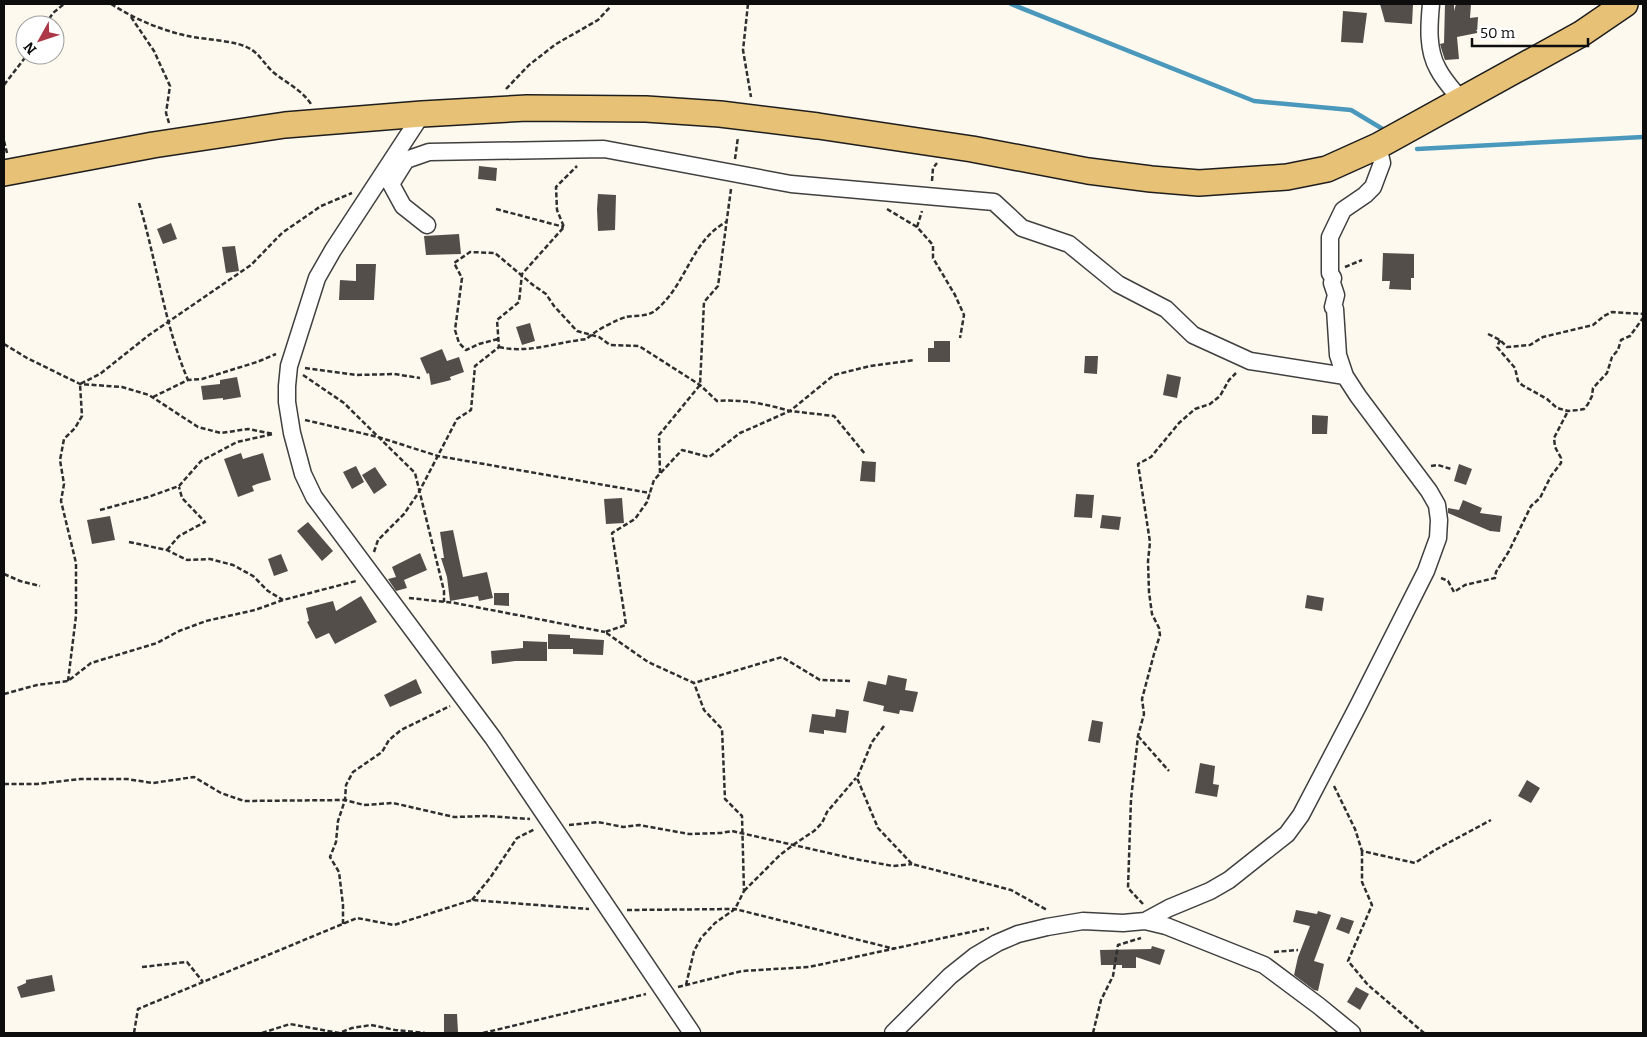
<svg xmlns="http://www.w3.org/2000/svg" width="1647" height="1037" viewBox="0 0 1647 1037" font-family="Bitter,serif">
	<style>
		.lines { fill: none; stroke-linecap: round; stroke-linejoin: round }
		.stream { stroke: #4a99bc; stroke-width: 4.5 }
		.building { fill: #544e4b }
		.minor-casing { stroke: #404040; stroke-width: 19 }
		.primary-casing { stroke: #1e1e1e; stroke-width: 28 }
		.path { stroke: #2f2f2f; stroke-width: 2.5; stroke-dasharray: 5 2.5; stroke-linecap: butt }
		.minor { stroke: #fff; stroke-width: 16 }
		.primary { stroke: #e7c175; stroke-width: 25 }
	</style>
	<rect width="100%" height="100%" fill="#fdf9ef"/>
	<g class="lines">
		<path class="stream" d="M1011 4 1254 101 1351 110 1386 131
			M1417 149 1643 137"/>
	</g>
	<path class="building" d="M1380 4 1413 5 1412 24 1385 22Z
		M1445 4H1454V11L1456 4H1471L1470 18 1478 17 1477 33 1457 37 1459 59 1445 60 1442 51 1440 44 1444 43Z
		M1343 11 1367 13 1363 43 1341 42Z
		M479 166 497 168 496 181 478 179Z
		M598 194 616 195 615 230 598 231 597 209Z
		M171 223 177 239 163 244 157 229Z
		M459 234 461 254 426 255 424 236Z
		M235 246 239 271 226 273 222 247Z
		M1383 253 1414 254V278H1411V290L1389 289 1390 281H1382Z
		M356 264H376L374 300H339L340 280 356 281Z
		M530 323 535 341 522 345 516 327Z
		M934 341H950V362H928V348H934Z
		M442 349 447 361 459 357 464 372 450 377 451 380 431 385 429 373 427 374 420 358Z
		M1085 356H1098L1097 374 1084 373Z
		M1167 374 1181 377 1177 398 1163 395Z
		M237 377 241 397 223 400V398L203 400 201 386 220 384V380Z
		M1312 415 1328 416 1327 434H1312Z
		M241 453 243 459 263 453 271 480 257 484 256 483 257 484 252 486 254 491 238 497 224 459Z
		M862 461 876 462 875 482 860 481Z
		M1459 464 1472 469 1466 485 1454 481Z
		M356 466 364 482 352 489 343 472Z
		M375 467 387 485 374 494 362 475Z
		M1076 494 1094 495 1092 518 1074 517Z
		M622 498 624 523 606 524 604 499Z
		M1463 500 1482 508 1480 513 1502 516 1500 532 1490 531 1448 513V508L1459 510Z
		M1102 515 1121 517 1119 530 1100 528Z
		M110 516 115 540 92 544 87 520Z
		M308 522 333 551 322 561 297 531Z
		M453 530 463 577 487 572 493 598 479 601 478 596 450 601 447 577 441 558H444L440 532Z
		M420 553 427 570 404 580 407 588 396 591 388 579 396 577 392 567Z
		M281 554 288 571 274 576 268 559Z
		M494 593H509V606L494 605Z
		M1307 595 1324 598 1322 611 1305 608Z
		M361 596 377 622 335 644 329 633 316 639 307 622 309 621 306 608 333 601 336 611Z
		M548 634 570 635V638L604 640 603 655 573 654V649H548Z
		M523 641 547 642V661H515L492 664 491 651 523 648Z
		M888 675 907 679 905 690 918 692 913 712 900 710 899 714 883 711 884 706 863 701 868 681 886 685Z
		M416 679 422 693 390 707 384 695Z
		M836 709 849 711 846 733 824 730V734L809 732 812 714 835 717Z
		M1092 720 1103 722 1100 743 1088 741Z
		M1200 763 1215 766 1213 784 1219 785 1217 797 1195 793Z
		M1527 780 1540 788 1531 803 1518 796Z
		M1296 910 1317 914 1318 911 1331 915 1314 961 1324 964 1318 991 1314 990 1294 975 1298 957 1310 926 1293 922Z
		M1341 917 1354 921 1349 934 1336 929Z
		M1152 946 1165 950 1160 965 1136 957V968H1122V965H1101L1100 950 1151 949Z
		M52 975 55 991 21 998 17 987 26 983V980Z
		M1356 987 1369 994 1360 1010 1347 1002Z
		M444 1014H457L458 1032H444Z"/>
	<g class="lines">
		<g class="minor-casing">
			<path id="minor" d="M1431 4C1429 25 1427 50 1438 69 1444 81 1454 91 1462 101
				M422 114 333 250 317 278 289 366 287 386V402L292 433 303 474 314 497 493 738 692 1033
				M427 225 403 206 391 184 406 160 429 152 604 149 791 184 994 202 1022 228 1069 244 1118 284 1166 309 1193 335 1250 361 1345 376
				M1145 921 1169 908 1210 891 1229 880 1287 834 1301 815 1358 706 1426 571 1438 538 1439 520 1437 505 1429 491 1358 396 1345 376 1338 355 1335 309 1333 307 1336 295 1332 283 1333 278 1330 273V237L1343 210 1365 195 1373 187 1382 163 1378 146
				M893 1033 950 976 975 956 997 943 1018 934 1047 927 1083 921 1123 923 1145 921 1166 926 1264 965 1319 1006 1352 1033"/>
		</g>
		<g class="primary-casing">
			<path id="primary" d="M4 173 153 145 285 125 422 114 527 108 646 109 720 114 818 126 972 149 1088 171 1151 179 1199 183 1287 177 1327 169 1378 146 1581 34 1625 4"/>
		</g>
		<path class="path" d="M111 4C135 19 160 30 188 36 205 40 238 40 252 50 260 55 265 65 273 72 286 83 301 89 311 104
			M748 4 743 50 751 97
			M131 17 154 51 170 86 166 113 169 123
			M45 25 53 13 64 4
			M4 85 27 55
			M506 89 529 65 556 44 598 20 611 6
			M4 141 7 153
			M735 159 738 137
			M932 181 933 168 937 163
			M139 203C157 262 164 324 188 380
			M496 209 564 227
			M887 209 917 227 933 245V258L955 295 964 315 960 338
			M917 227 922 211
			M1345 267 1362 260
			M1488 334 1500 340 1507 347 1530 345 1543 337 1593 325 1604 316 1612 312 1643 314
			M498 339 479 344 466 350 459 343 455 330 462 278 454 263 470 252 495 253 533 285 546 294 554 306 577 331 599 337 610 345 639 346 700 385 717 401C742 399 766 404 790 411L834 375 870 366 915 360
			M1500 340 1497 347 1515 368 1518 381 1522 385 1547 399 1557 408 1568 411 1579 410 1584 409 1588 404 1592 396 1593 388 1607 373 1612 357 1618 350 1621 340 1630 336 1643 318
			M4 344 27 358 80 384 122 387 149 395 198 427 221 433 248 429 274 434
			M499 347C529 354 557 342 587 339 592 332 618 319 626 317 636 315 648 317 656 310 687 284 691 241 726 222
			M305 368 357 375 394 374 420 378
			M303 375 344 403 415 473 444 591V602
			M153 397 188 380 202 379 257 362 276 354
			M305 420 378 437 438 456 650 493
			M1431 466 1438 465 1451 469
			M660 473 659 435 700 385 704 302 718 286 731 189
			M100 510 148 497 179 486 201 461 237 442 273 434
			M129 542 167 550 187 560 210 559 233 565 253 576 268 591 283 600
			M167 550 179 536 205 522 182 498 179 487
			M374 552 378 540 404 514 419 492 457 419 471 410 475 366 499 347 497 320 519 302 522 274 564 227 557 210 556 187 577 166
			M4 574 20 581 40 586
			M1441 578 1448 581 1454 592 1465 585 1495 578 1496 572 1509 551 1531 506 1540 498 1551 476 1561 463V458L1555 447 1554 438 1568 411
			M409 598 455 603 605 632
			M68 681 76 616V563L61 501 64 484 60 460 64 439 75 428 82 416 80 384 100 374 149 335 251 265 282 233 321 206 352 193
			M850 681 820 680 782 657 694 683 648 662 605 632 626 625 612 533 635 519 647 502 654 480 682 450 709 457 740 433 790 411 834 416 865 454
			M4 694 37 685 68 681 91 663 157 643 179 631 206 621 255 610 283 600 356 581
			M884 726 872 742 857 778 878 828 912 864 1011 890 1047 910
			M1138 736 1169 771
			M4 784H37L80 779H127L153 783 194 777 221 793 244 801 345 800 364 805 393 803 454 817 486 816 530 819
			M1334 786 1355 829 1362 851 1415 863 1435 850 1491 820
			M569 825 598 822 623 827 639 825 689 834 721 833 732 831 855 859 893 866 912 864
			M1362 851V882L1372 905 1348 961 1368 985 1424 1033
			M744 891 780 855 793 845 814 831 822 823 827 812 856 778
			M472 900 490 878 517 838 535 829
			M1143 904 1128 888 1131 799 1138 736 1144 714 1142 699 1154 654 1160 635 1159 628 1152 614 1149 592 1148 561 1150 542 1138 464 1151 457 1179 423 1195 409 1210 404 1220 396 1229 380 1236 373
			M627 910 735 909 895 949
			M343 924V905L339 872 330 857 336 842 338 821 345 800 346 785 353 772 382 752 389 740 401 730 450 706
			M1274 952 1298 950
			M142 967 187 962 203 982
			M686 985 694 951 701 938 715 923 735 909 744 891 742 816 725 799 722 729 704 710 694 683
			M678 987 742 971 809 967 989 928
			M134 1033 138 1009 357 918 394 925 472 900 589 909
			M262 1033 290 1024 339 1033 352 1028 371 1025 395 1030 425 1033
			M483 1033 646 994
			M1093 1033 1101 1000 1113 976 1118 945 1141 938"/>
		<use href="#minor" class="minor"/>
		<use href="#primary" class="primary"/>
	</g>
	<rect width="1647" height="1037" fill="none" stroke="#0d0d0d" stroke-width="10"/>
	<g transform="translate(40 40) rotate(230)"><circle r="24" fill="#ffffff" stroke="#9e9e9e"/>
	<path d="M0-4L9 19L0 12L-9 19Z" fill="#ac3746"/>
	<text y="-8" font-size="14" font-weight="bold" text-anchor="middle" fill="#0d0d0d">N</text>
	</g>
	<path d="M1472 38v8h116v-8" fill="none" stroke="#0d0d0d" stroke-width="2.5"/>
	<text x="1480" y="38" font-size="15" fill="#0d0d0d" stroke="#ffffff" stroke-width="4" paint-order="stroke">50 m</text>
</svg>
